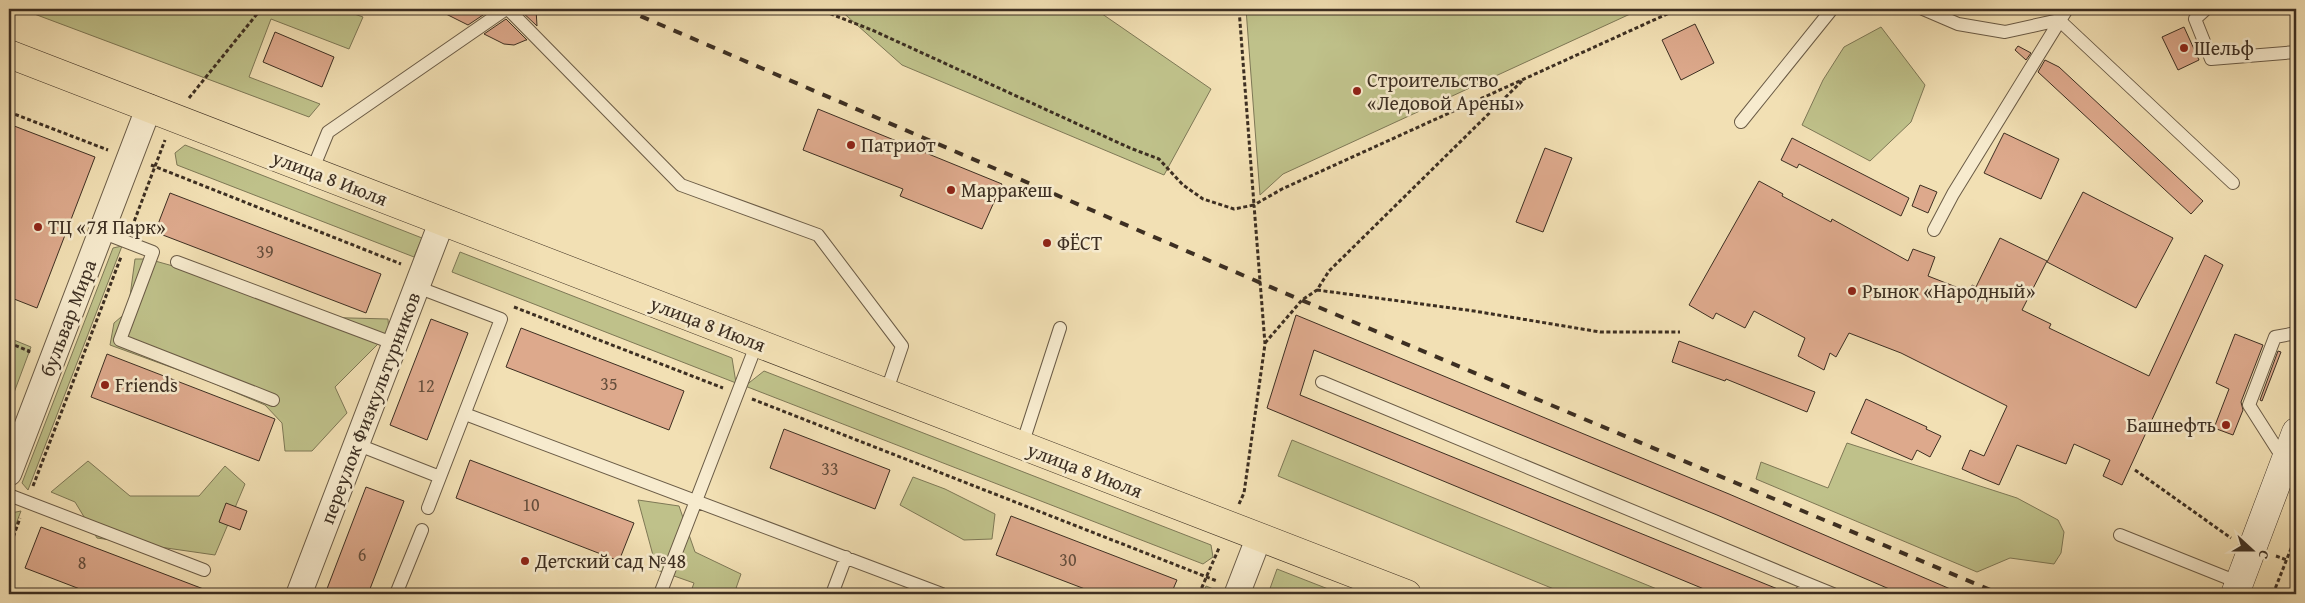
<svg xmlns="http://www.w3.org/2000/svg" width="2305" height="603" viewBox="0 0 2305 603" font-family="'Gentium Book Plus',serif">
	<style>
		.green { fill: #bfc18a; stroke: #7e7856 }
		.building { fill: #dda98c; stroke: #3d2f22 }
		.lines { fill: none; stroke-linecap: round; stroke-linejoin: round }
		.lane-casing { stroke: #6a5b46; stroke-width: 14 }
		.street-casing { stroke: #6a5b46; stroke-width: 27 }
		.secondary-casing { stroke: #3d2f22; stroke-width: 29 }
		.primary-casing { stroke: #3d2f22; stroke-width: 29 }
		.path { stroke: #3d2f22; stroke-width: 3; stroke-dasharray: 4 2.5; stroke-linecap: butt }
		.lane { stroke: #f7ebce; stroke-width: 12 }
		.street { stroke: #f7ebce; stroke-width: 25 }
		.secondary { stroke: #f7ebce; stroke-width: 28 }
		.primary { stroke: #f2e0b4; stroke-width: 28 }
		.rail { stroke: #3d2f22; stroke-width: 4; stroke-dasharray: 9 9; stroke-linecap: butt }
		.poi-dot { fill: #8f2418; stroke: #f7ebce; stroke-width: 2 }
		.labels { text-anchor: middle; stroke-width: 5; stroke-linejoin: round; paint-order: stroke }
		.number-label { font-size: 18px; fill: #654e3c }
		.poi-label { font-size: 20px; fill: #3d2f22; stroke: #f7ebce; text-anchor: start }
		.street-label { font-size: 20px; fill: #3d2f22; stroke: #f7ebce }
	</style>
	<rect width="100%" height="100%" fill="#f2e0b4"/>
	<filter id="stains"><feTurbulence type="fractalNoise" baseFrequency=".004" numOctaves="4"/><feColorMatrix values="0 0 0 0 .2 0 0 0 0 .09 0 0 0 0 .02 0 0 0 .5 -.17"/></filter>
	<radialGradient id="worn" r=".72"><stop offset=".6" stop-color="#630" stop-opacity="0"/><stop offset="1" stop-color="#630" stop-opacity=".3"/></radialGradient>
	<path class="green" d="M21 9H340L363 17 349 49 271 19 249 77 320 104 309 117Z
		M839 9H1095L1211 89 1164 175 902 65Z
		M1246 9H1641L1283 174 1260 195Z
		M1881 27 1925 85 1911 122 1870 161 1802 125 1823 80 1844 47Z
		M185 145 422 238 414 257 177 165 175 153Z
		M122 246 28 490 22 483 113 248Z
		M460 252 732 358 736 383 452 272Z
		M135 259H148L173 266 314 317 388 319 389 333 335 387 347 413 312 451H285L282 423 265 405 206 380 110 345 114 323 128 311Z
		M9 338 31 347 9 406Z
		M764 371 1211 545 1213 557 1203 564 745 386Z
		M1292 440 1669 594H1566L1278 476Z
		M1847 443 2017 498 2058 520 2064 532 2061 553 2054 564 2010 558 1977 572 1756 479 1761 462 1828 488Z
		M88 461 130 496H199L225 466 245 484 215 555 97 538 75 502 51 492Z
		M913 477 945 489 995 514 992 539 964 540 900 505Z
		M638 500 679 506 695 552 741 574 734 594H690L694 583 657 570Z
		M21 511 9 542V520L11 513Z
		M1277 569 1341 594H1268Z
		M1206 586 1226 594H1203Z"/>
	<path class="building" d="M436 9H492L468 25Z
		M519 9H536L537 26Z
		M506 19 527 40H526L514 45 504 44 484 34Z
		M1695 24 1714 63 1681 80 1662 40Z
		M2184 27 2199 60 2178 70 2162 37Z
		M275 32 334 57 322 87 263 62Z
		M2018 46 2031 53 2026 60 2015 50Z
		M2045 60 2059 67 2203 201 2191 214 2038 72Z
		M818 109 1002 184 982 229 900 196 903 189 803 150Z
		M9 124 95 157 37 308 9 297Z
		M2004 133 2059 159 2041 199 1984 173Z
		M1792 138 1909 198 1901 216 1799 164 1797 168 1781 160Z
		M1545 148 1572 158 1543 232 1516 222Z
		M1759 181 1783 194 1782 196 1831 222 1832 219 1908 261 1913 249 1935 257 1928 276 1969 292 1972 285 1976 287 2000 238 2047 261 2022 310 2051 324 2049 328 2149 376 2205 255 2223 265 2122 485 2103 476 2110 460 2074 444 2066 464 2017 445 1999 485 1982 478 1962 469 1970 450 1984 456 2007 406 1901 353 1849 333 1836 357 1830 353 1824 370 1798 356 1805 338 1754 311 1745 328 1716 313 1713 319 1689 305Z
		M1920 185 1937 192 1928 213 1912 206Z
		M2083 192 2173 238 2136 308 2047 262Z
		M170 193 381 274 366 313 155 232Z
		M1296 315 1729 494 1962 594H1901L1717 515 1314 350 1300 395 1790 594H1716L1267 408Z
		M431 319 468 333 427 440 390 425Z
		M521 328 684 391 669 430 506 367Z
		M2235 334 2263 345 2241 402 2243 410 2233 435 2214 428 2229 389 2216 383Z
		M1679 341 1815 392 1807 412 1726 379 1725 381 1672 362Z
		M2278 351 2281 352 2262 401 2260 400Z
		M107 354 275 419 259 461 91 397Z
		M1866 399 1927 427 1926 429 1941 436 1930 457 1917 450 1912 460 1851 433Z
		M784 429 890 470 875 509 770 468Z
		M470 460 634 523 619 561 456 498Z
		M366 487 404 501 368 594H325Z
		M226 503 247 511 240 530 219 522Z
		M1011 516 1177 580 1171 594H1098L996 555Z
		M41 527 214 593 213 594H93L25 568Z"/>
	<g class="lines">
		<g class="lane-casing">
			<path id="lane" d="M508 9 681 185 818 235 902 346 886 393
				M1923 9 1958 24 2005 32 2059 20 2233 183
				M2206 9 2195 19 2211 59 2296 52
				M1741 122 1832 9
				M312 171 328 132 506 9
				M1934 230 1953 194 2067 9
				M101 232 153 252 120 340 273 400
				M177 262 395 344
				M417 287 501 319 428 508
				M1322 382 1806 583
				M465 414 942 594
				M356 444 440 477
				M1022 445 1060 328
				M2284 460 2249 405 2275 337 2296 333
				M9 495 204 570
				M2120 535 2240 583
				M396 594 422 530
				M660 594 757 343
				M832 594 846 557
				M1801 594 1806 583 1833 594"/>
		</g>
		<g class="street-casing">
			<path id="street" d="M9 473 149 107
				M299 594 442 221
				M1237 594 1259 537"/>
		</g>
		<g class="secondary-casing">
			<path id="secondary" d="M2235 594 2296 432"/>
		</g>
		<g class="primary-casing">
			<path id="primary" d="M9 54 1407 594"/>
		</g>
		<path class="path" d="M818 9 872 30 1130 148 1159 159 1183 185 1203 199 1234 209 1254 205 1239 9
			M189 98 261 9
			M9 112 108 150
			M151 165 401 264
			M132 227 165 140
			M1317 290 1474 311 1600 332H1680
			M514 307 723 388
			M9 343 29 351 28 354
			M1265 343 1302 300 1317 290 1329 271 1524 79
			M752 399 1217 581
			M2135 470 2231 538
			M33 486 121 257
			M1239 504 1244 493 1265 344 1254 205 1282 189 1678 9
			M9 549 20 518
			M2276 556 2287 560
			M1199 594 1219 548
			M2273 594 2296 536"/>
		<use href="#lane" class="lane"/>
		<use href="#street" class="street"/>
		<use href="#secondary" class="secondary"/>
		<use href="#primary" class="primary"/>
		<path class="rail" d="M624 9 1261 283 2000 594"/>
	</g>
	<g class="poi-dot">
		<circle cx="2184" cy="48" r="5"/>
		<circle cx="1357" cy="91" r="5"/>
		<circle cx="851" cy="145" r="5"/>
		<circle cx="951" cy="190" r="5"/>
		<circle cx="38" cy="227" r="5"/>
		<circle cx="1047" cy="243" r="5"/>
		<circle cx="1852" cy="291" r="5"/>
		<circle cx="105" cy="385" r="5"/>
		<circle cx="2226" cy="425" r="5"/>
		<circle cx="525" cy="561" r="5"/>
	</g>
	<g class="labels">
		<g class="number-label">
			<text x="265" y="258">39</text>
			<text x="609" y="390">35</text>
			<text x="426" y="392">12</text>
			<text x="830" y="475">33</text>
			<text x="531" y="511">10</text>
			<text x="362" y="561">6</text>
			<text x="1068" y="566">30</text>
			<text x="82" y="569">8</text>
		</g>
		<g class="poi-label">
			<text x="2194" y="55">Шельф</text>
			<text x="1367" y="87">Строительство<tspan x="1367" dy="23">«Ледовой Арены»</tspan></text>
			<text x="861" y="152">Патриот</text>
			<text x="961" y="197">Марракеш</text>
			<text x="48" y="234">ТЦ «7Я Парк»</text>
			<text x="1057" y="250">ФЁСТ</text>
			<text x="1862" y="298">Рынок «Народный»</text>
			<text x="115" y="392">Friends</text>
			<text x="2216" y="432" text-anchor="end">Башнефть</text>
			<text x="535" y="568">Детский сад №48</text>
		</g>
		<g class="street-label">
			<text transform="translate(330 178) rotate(21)" y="7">улица 8 Июля</text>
			<text transform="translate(68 318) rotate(-69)" y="7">бульвар Мира</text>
			<text transform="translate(708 324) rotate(21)" y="7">улица 8 Июля</text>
			<text transform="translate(370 408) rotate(-69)" y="7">переулок Физкультурников</text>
			<text transform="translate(1085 470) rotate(21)" y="7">улица 8 Июля</text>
		</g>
	</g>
	<rect width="2305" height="603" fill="none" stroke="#f2e0b4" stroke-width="30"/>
	<rect x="10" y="10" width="2285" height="583" fill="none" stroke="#3d2f22" stroke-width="2.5"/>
	<rect x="15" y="15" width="2275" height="573" fill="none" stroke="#3d2f22"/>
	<g transform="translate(2252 550) rotate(111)" stroke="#f7ebce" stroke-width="4" paint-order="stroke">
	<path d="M0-4L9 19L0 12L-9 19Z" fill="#3d2f22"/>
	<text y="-8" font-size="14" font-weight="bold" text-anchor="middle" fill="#3d2f22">С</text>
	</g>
	<rect width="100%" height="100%" filter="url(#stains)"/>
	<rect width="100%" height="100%" fill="url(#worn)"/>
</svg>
